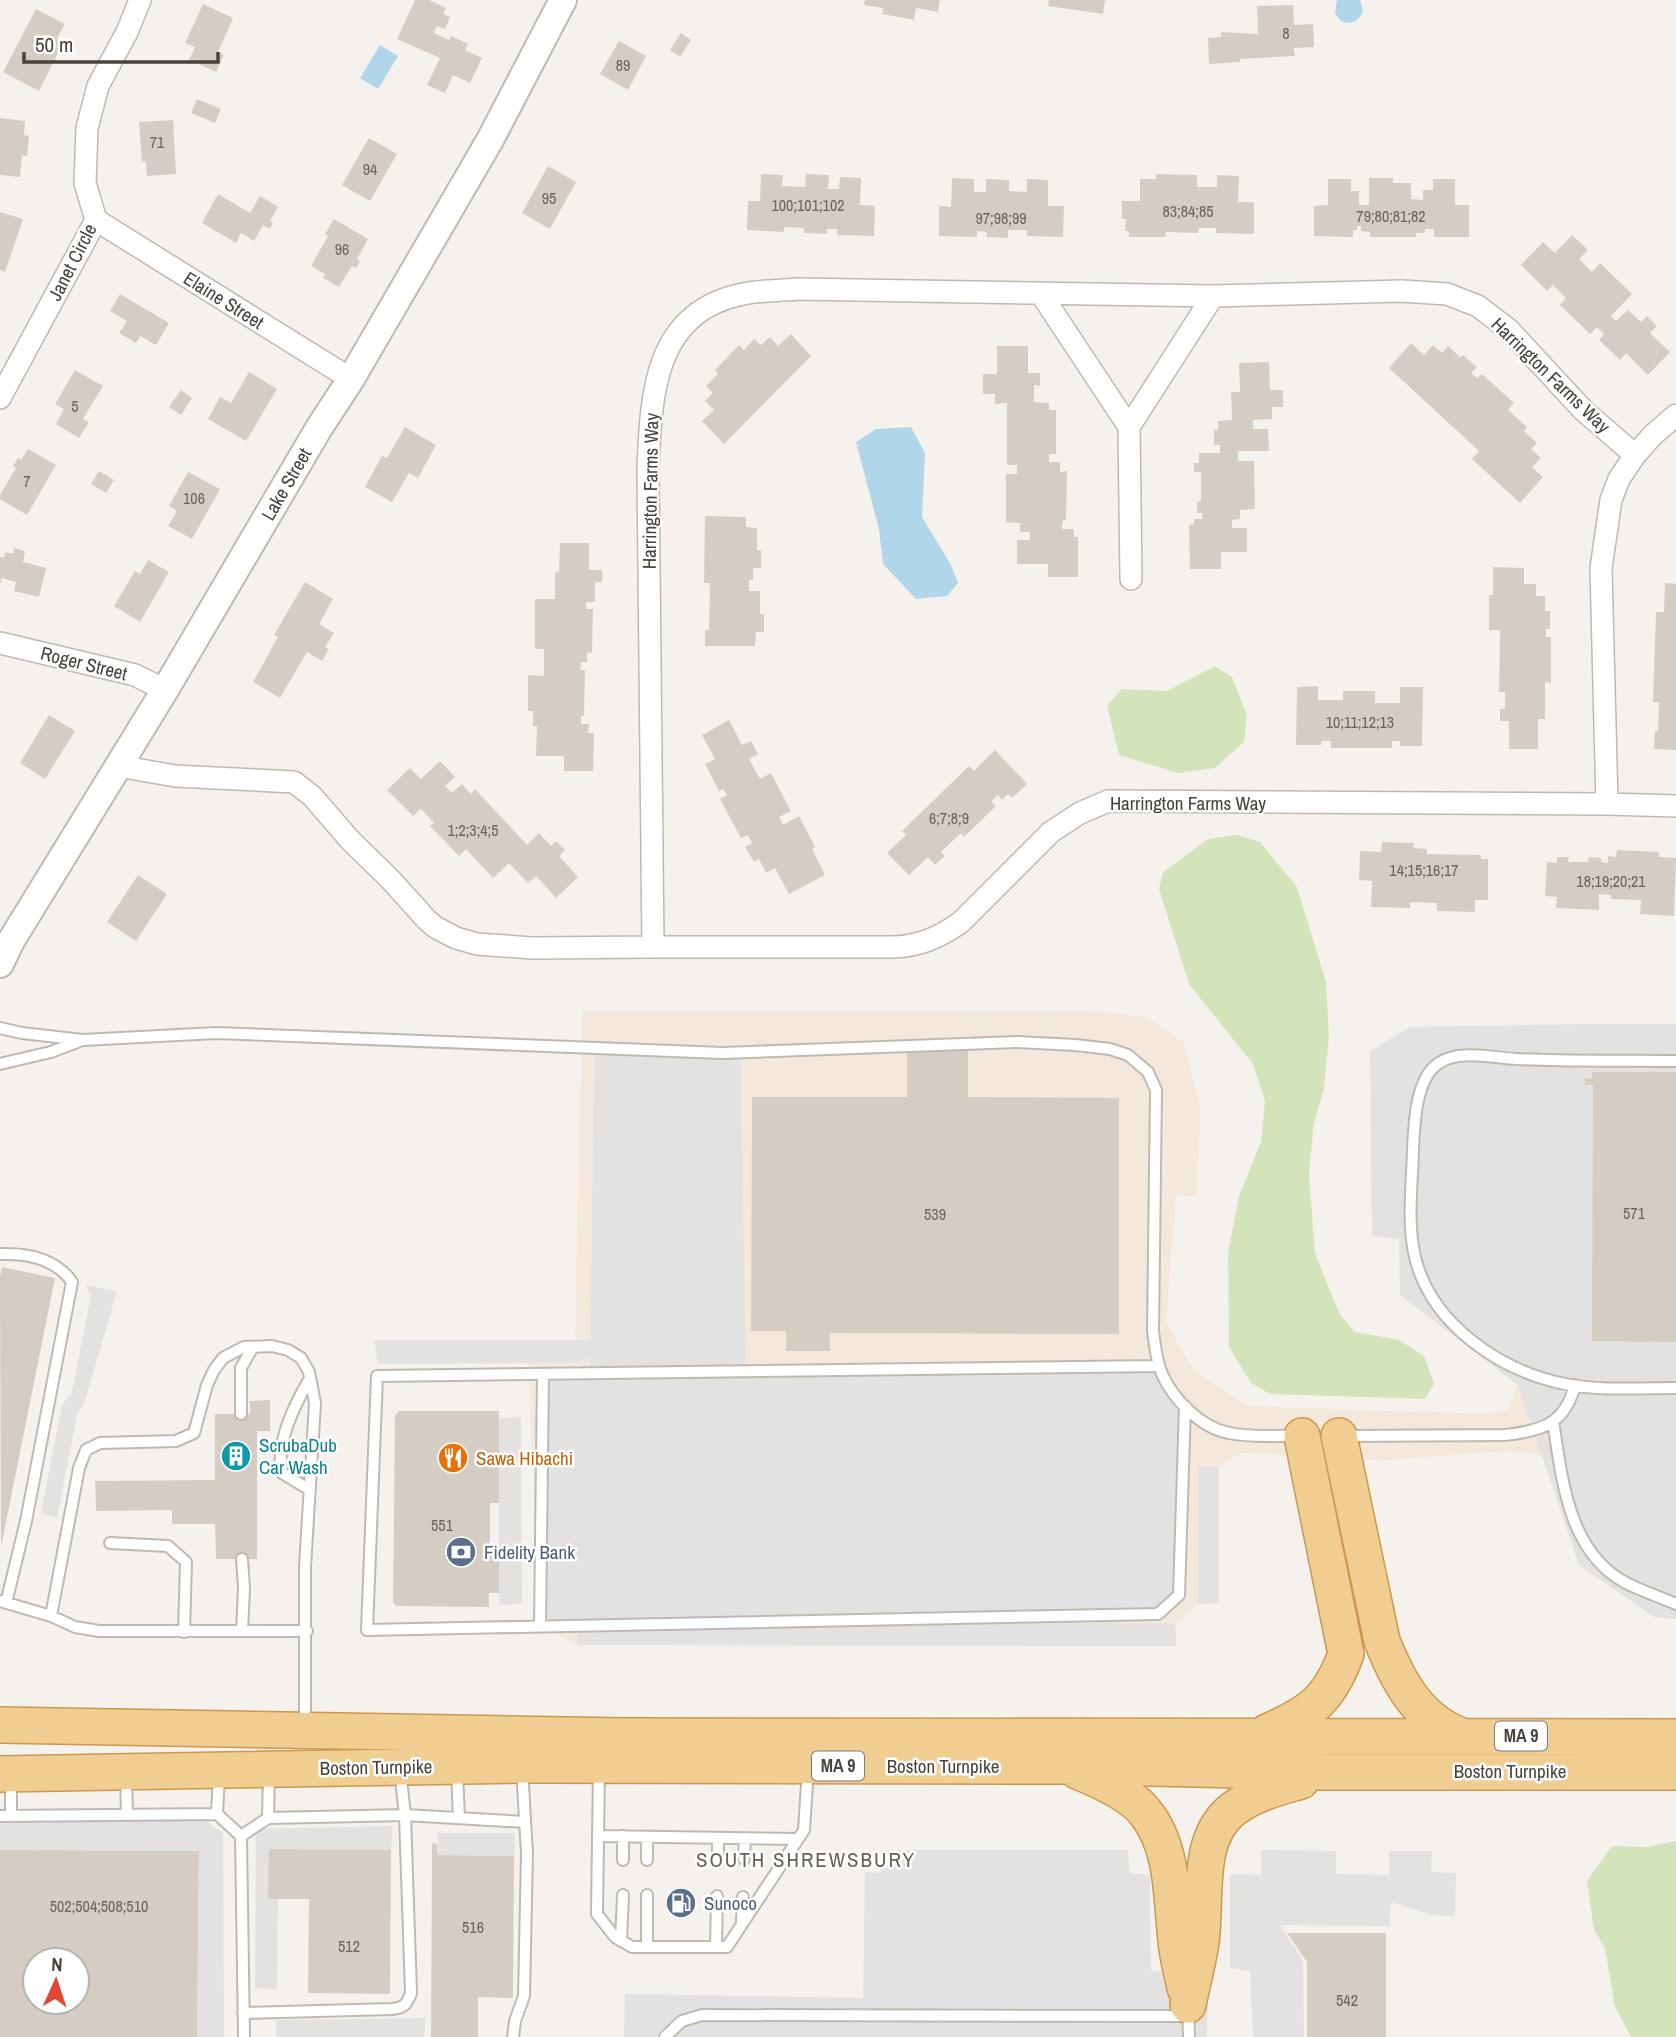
<svg xmlns="http://www.w3.org/2000/svg" width="1676" height="2037" viewBox="0 0 1676 2037" font-family="'Archivo Narrow',sans-serif">
	<style>
		.commercial { fill: #f3e8db }
		.green { fill: #d3e4bb }
		.parking { fill: #e4e2e0 }
		.water { fill: #b1d5e9 }
		.building { fill: #d5cdc3; fill-rule: evenodd }
		.lines { fill: none; stroke-linecap: round; stroke-linejoin: round }
		.service-casing { stroke: #bfb9b0; stroke-width: 14 }
		.minor-casing { stroke: #bfb9b0; stroke-width: 24 }
		.tertiary-casing { stroke: #bfb9b0; stroke-width: 30 }
		.trunk-casing { stroke: #cd974e; stroke-width: 38 }
		.service { stroke: #fff; stroke-width: 10 }
		.minor { stroke: #fff; stroke-width: 21 }
		.tertiary { stroke: #fff; stroke-width: 26 }
		.trunk { stroke: #f0ce92; stroke-width: 35 }
		.labels { text-anchor: middle; stroke-width: 5; stroke-linejoin: round; paint-order: stroke }
		.number-label { font-size: 16px; fill: #6b655d }
		.shield { fill: #fff; stroke: #7f7b76; stroke-width: 2 }
		.shield-label { font-size: 18px; font-weight: bold; fill: #48423b }
		.street-label { font-size: 19px; fill: #48423b; stroke: #fff }
		.culture-label { font-size: 19px; fill: #0d838f; stroke: #fff; text-anchor: start }
		.food-label { font-size: 19px; fill: #c56008; stroke: #fff; text-anchor: start }
		.service-label { font-size: 19px; fill: #4e5e75; stroke: #fff; text-anchor: start }
		.neighbourhood-label { font-size: 21px; letter-spacing: 2px; fill: #6a6053; stroke: #fff }
	</style>
	<rect width="100%" height="100%" fill="#f5f2ed"/>
	<path class="commercial" d="M582 1011H1092L1147 1017 1183 1042 1201 1108 1196 1196 1176 1195 1166 1322 1194 1370 1247 1406 1483 1414 1508 1410 1518 1385 1400 1295 1399 1239 1372 1236 1370 1051 1410 1027 1676 1024V1619L1654 1617 1579 1565 1543 1456 1513 1451 1383 1460 1240 1453 1219 1467V1603L1198 1604 1176 1624V1646L578 1645 540 1626 527 1340H575Z"/>
	<path class="green" d="M1215 666 1232 677 1247 715 1244 742 1215 768 1178 773 1119 755 1107 706 1122 689 1167 691Z
		M1237 835 1260 842 1297 887 1326 982 1329 1036 1324 1088 1314 1123 1309 1173 1315 1253 1340 1315 1355 1332 1399 1340 1424 1356 1434 1384 1425 1399 1270 1394 1251 1383 1229 1347 1228 1253 1239 1196 1261 1142 1265 1101 1253 1064 1189 984 1159 889 1163 872 1208 839Z
		M1676 1841V2037H1631L1615 2007 1605 1948 1594 1930 1587 1881 1612 1846 1647 1847Z"/>
	<path class="parking" d="M1588 1024H1676V1619L1654 1617 1579 1565 1518 1385 1400 1295 1399 1239 1372 1236 1370 1051 1410 1027Z
		M595 1049 740 1052 746 1370 590 1373 589 1357 579 1363 378 1364 374 1340H590Z
		M86 1285 117 1291 85 1401 77 1415 57 1518 41 1513 62 1405 72 1392 91 1296Z
		M1159 1366 1185 1406 1179 1595 1158 1614 930 1620 1175 1624 1176 1646 578 1645 577 1626H540L543 1375Z
		M521 1417 522 1604 499 1605V1418Z
		M1198 1467H1219V1603L1198 1604Z
		M188 1809 223 1833 224 2037H197L199 1851 0 1850V1810Z
		M393 1826 391 1850 269 1849V1899H278L277 1990 255 1988 256 1829Z
		M438 1833H515L514 1856 437 1855Z
		M882 1850H1128L1130 1873 1150 1875 1151 1970 1208 1984 1207 2037H624L625 1994 863 1998 865 1872 881 1873Z
		M1261 1850 1336 1851V1874L1389 1875V1851H1432L1431 1872 1456 1873 1455 1916 1431 1915 1391 1902 1390 1926 1280 1925 1303 1961 1304 2037H1253L1250 1971 1230 1968V1874L1261 1875Z
		M426 2018 424 2037H276V2020Z"/>
	<path class="water" d="M1337 0H1360L1363 11C1359 22 1351 25 1341 21L1335 13Z
		M380 45 398 56 378 89 360 78Z
		M911 427 925 453 922 517 951 565 958 583 947 596 916 599 883 564 879 529 856 442 876 429Z"/>
	<path class="building" d="M415 0H429L446 8 443 14 450 17 445 29 437 26 434 33 449 40 451 36 468 44 465 50 482 58 470 83 453 75 445 93 427 85 440 58 397 39Z
		M865 0H940L938 12 916 8 914 20 882 14 883 8 864 5Z
		M1049 0H1105L1103 14 1048 6Z
		M203 4 233 18 218 52 224 55 216 72 189 60 195 47 185 43Z
		M1293 5 1294 25 1313 24 1314 47 1294 48 1295 56 1240 59V62L1209 64 1208 38 1221 37V32L1258 34 1257 6Z
		M36 9 65 24 57 38 64 41 39 91 3 72Z
		M681 33 691 40 680 57 670 50Z
		M619 41 646 56 628 90 600 74Z
		M197 99 221 109 215 123 191 113Z
		M0 118 25 121 24 135 29 136 27 156 22 155 20 177 0 175Z
		M173 120 176 174 147 176 146 161 142 162 139 122Z
		M369 138 397 154 370 201 342 185Z
		M548 166 576 182 550 229 522 213Z
		M761 174 783 175 782 186 805 187 806 174 829 175 828 189H839L840 177 861 178 860 205 875 206 874 236 837 235V229H827V234L804 233V228L784 227V232L747 230 748 201H760Z
		M1156 174 1197 175V187H1217V175L1239 176 1238 202H1254V234L1216 233V228H1199L1198 233 1166 232 1165 237H1129V231H1125L1126 219H1122V201H1140V179H1156Z
		M952 178 974 179V192H986V179L1009 180V191L1027 192V179L1048 180V206H1064L1063 237 1027 236V230H1008V238L987 237V232L977 231V237L939 236V206L951 207Z
		M1369 178H1393V183H1411V199L1423 200V190H1433V179H1455V205H1469V237H1434V229H1425V233H1416V237H1370V232L1361 231V226H1357V230H1353V237L1314 236V206L1328 205V179H1351V191H1359V205H1369Z
		M218 194 250 213 260 196 278 207 270 221 273 223 270 229 263 225 254 241 241 233 236 243 202 223Z
		M0 212 23 219 5 272 0 270Z
		M334 219 368 239 357 259 360 261 356 268 352 266 339 287 323 278 325 274 311 266 328 236 325 234Z
		M1572 235 1588 250 1579 259 1592 272 1600 263 1632 294 1611 316 1616 321 1628 310 1641 322 1647 316 1657 326 1650 333 1670 352 1648 375 1626 353 1620 360 1599 340 1604 334 1597 327 1590 334 1560 305 1566 298 1553 285 1547 291 1521 265 1543 242 1555 253Z
		M120 294 169 323 156 345 140 336 136 343 119 333 127 321 110 311Z
		M791 334 811 356 724 444 702 421 714 410 705 401 713 393 706 386 718 374 715 370 739 345 744 350 754 339 761 345 770 337 778 346Z
		M1411 343 1424 355 1433 345 1442 353 1448 346 1460 357 1463 355 1477 367 1471 373 1477 378 1482 374 1514 403 1508 410 1527 427 1524 431 1537 443 1531 449 1541 458 1532 467 1543 477 1520 503 1472 459 1479 451 1389 368Z
		M997 346H1028V373H1040V386L1034 385V402L1049 403V410H1056V454H1049V462H1060V472L1067 471 1066 520H1063L1062 529H1074V537H1078V577H1048V564H1017V540H1030V532H1020V523L1006 522V474H1017V465H1007V403L995 404V394H983V374H997Z
		M1269 362 1270 390H1283V407H1272V419L1253 420V429H1268L1269 451H1238V461H1254L1255 509 1240 510V519L1232 520V528H1247V552H1221V569H1190L1189 525 1194 524V519H1202V513H1197V502L1201 501V472H1194V463H1199V453H1220V445H1214V430H1218V421L1232 420 1231 392H1240L1239 363Z
		M75 370 103 386 83 419 89 422 79 438 56 424 64 409 55 404Z
		M249 372 277 389 246 441 208 419 220 397 231 403Z
		M181 390 192 398 181 415 169 407Z
		M405 427 436 445 418 478 409 473 392 502 365 487 382 456 387 458Z
		M28 449 56 465 27 515 0 499V495L16 468 13 466 18 458 21 460Z
		M99 471 114 480 106 493 91 484Z
		M188 472 220 489 192 539 168 526 177 511 169 506Z
		M705 516 746 517V527L757 528V550H761V568H753V580H749V591H760V614H764V632H756L755 646H705V630H709L710 583H704Z
		M560 543H589V570H602V582H595V602H586V609H593L592 653 587 652V662H581L580 670H585L584 716H581V724H589L588 733H594L593 771H564V756H536L537 726H533V711H528V675L544 676V649H535V599H555V572H559Z
		M14 548 25 551 23 562 46 568 39 597 14 591 16 582 2 578 0 584V557L4 558 5 552 13 554Z
		M148 560 169 572 140 622 114 606 135 571 140 574Z
		M1493 567 1524 568V584H1536V596H1545V611H1550V629H1546V637H1551V683L1545 682V719H1538V749H1509V721H1500V709H1505V692H1499L1500 630H1489V595H1493Z
		M305 582 333 599 319 624 334 633 325 647 329 649 322 661 307 652 280 698 253 682 278 637 274 635Z
		M1665 583 1676 584V750L1654 749 1655 731H1658L1659 702H1653L1656 612H1664Z
		M1318 686V700H1343V691H1375V703H1400V687H1423L1422 746H1400V741H1392V748H1331V741H1322L1321 745H1296L1297 687Z
		M49 715 75 731 45 779 20 763Z
		M729 720 742 745 751 741 758 754 749 759 760 779 771 773 791 811 779 817 783 825 799 816 815 847 812 849 825 875 789 894 775 868 766 873 759 859 754 862 745 847 752 843 748 835 741 838 720 799 727 795 723 789 719 791 705 764 715 759 702 735Z
		M995 750 1027 784 1012 798 1008 794 1002 800 998 795 991 801 996 806 964 837 961 833 941 852 945 856 935 865 928 857 909 875 887 853 906 835 902 831 969 766 974 771Z
		M440 761 455 777 445 786 452 793 462 784 471 794 475 789 527 845 539 833 551 846 556 841 565 850 559 856 578 877 556 898 536 876 528 883 509 863 493 878 466 849 459 856 430 826 434 823 421 809 413 816 387 790 410 768 421 779Z
		M1382 842 1414 843 1413 848 1427 849V854L1481 855V859H1488V900H1475V912L1437 911V903L1410 902V908L1371 907 1372 881 1359 880 1360 851 1381 852Z
		M1617 850 1659 852V857L1676 858 1674 916 1640 914 1641 900 1611 899V895L1599 894V910L1556 908 1557 897 1545 896 1547 862 1557 863V857H1569L1568 862H1588L1589 857 1601 858V862L1608 863V856L1616 857Z
		M138 875 167 894 136 941 107 922Z
		M907 1050H968V1097L1119 1098V1334L830 1333V1351H786V1331H751L752 1097H907Z
		M1592 1072H1676V1342L1592 1341 1593 1085H1585V1078H1592Z
		M2 1267 55 1278 1 1547 0 1276Z
		M270 1400V1431H257V1559H216L215 1524H172V1510L96 1511 95 1481 215 1480V1414H250V1401Z
		M399 1411H499V1503H490V1547H499V1593H489V1607L397 1606 393 1603 395 1415Z
		M432 1843 437 1844V1855L514 1856 513 1998 478 1997V2037H431Z
		M269 1849 391 1850 390 1994 308 1993 309 1899H268Z
		M0 1850 199 1851 197 2037H0ZM35 1960H77V2002H35Z
		M1287 1933H1386V2037H1307V1962Z"/>
	<g class="lines">
		<g class="service-casing">
			<path id="service" d="M0 1028 22 1033 83 1040 216 1033 722 1053 1017 1042 1075 1045 1110 1049 1128 1055 1148 1072 1156 1090 1153 1331C1155 1346 1156 1360 1162 1374 1173 1399 1201 1428 1229 1433 1251 1438 1276 1435 1299 1436
				M1676 1061C1623 1060 1570 1062 1517 1059 1494 1058 1460 1049 1439 1063 1415 1078 1414 1126 1413 1151 1412 1186 1407 1223 1415 1257 1431 1324 1500 1371 1565 1384 1601 1391 1640 1388 1676 1388
				M0 1064 51 1052 80 1041
				M0 1254C27 1253 56 1259 72 1282L26 1521 6 1603
				M1159 1366 377 1376 367 1630 1158 1614 1179 1595 1185 1406
				M310 1378C295 1404 275 1443 282 1473L310 1490
				M241 1414V1368L253 1347
				M1553 1421C1562 1479 1568 1552 1626 1583 1642 1591 1660 1597 1676 1604
				M1343 1436 1505 1435C1542 1431 1565 1424 1575 1385
				M110 1543 168 1546 186 1562 184 1632
				M242 1559 244 1588 242 1631
				M0 1601 51 1616 79 1468 86 1450 100 1443 176 1441 194 1433 207 1385 214 1370 223 1358 244 1347 272 1346 288 1350 301 1358 309 1372 315 1403 305 1567V1727
				M51 1616 75 1627 99 1631H307
				M540 1626 543 1375
				M599 1768 597 1914 615 1937 632 1947H727L804 1830 808 1769
				M457 1772 459 1818
				M126 1777 127 1814
				M217 1814 241 1836 244 2037
				M0 1816 217 1814 219 1775
				M11 1816V1777
				M268 1818 405 1815 525 1822
				M241 1836 268 1818 269 1772
				M598 1836 797 1839
				M623 1836V1860
				M647 1837V1860
				M744 1859 745 1838
				M718 1861V1838
				M742 1922 743 1897
				M621 1941 623 1895
				M647 1947V1895
				M716 1947 717 1896
				M1188 2008 1189 2037
				M243 2013 392 2009C404 2008 407 2004 411 1993L405 1815 400 1770
				M513 2037 515 2021 524 1996 527 1853 522 1768
				M665 2037 682 2021 702 2015 1186 2016"/>
		</g>
		<g class="minor-casing">
			<path id="minor" d="M96 220 351 379
				M1041 294 1129 427 1131 579
				M0 398 96 220 85 183 87 128 98 86 127 32 140 0
				M1129 427 1213 296
				M1635 455 1653 435 1676 415
				M0 643 135 675 165 690
				M118 766 175 776 294 782 312 796 350 840 390 879 426 919 435 927 456 938 477 944 532 948 653 947 648 470C651 396 653 312 743 294 760 290 779 291 797 289L1213 296 1402 291 1447 294 1478 306 1508 329 1584 411 1635 455 1619 479 1611 500 1601 568 1607 804 1108 801 1080 813 1051 832 961 922C940 937 920 946 894 947H653
				M1607 804 1676 806"/>
		</g>
		<g class="tertiary-casing">
			<path id="tertiary" d="M0 964 11 941 165 690 319 428 351 379 490 140 563 0"/>
		</g>
		<g class="trunk-casing">
			<path id="trunk" d="M1339 1436 1382 1641C1398 1681 1418 1720 1462 1736
				M0 1725 625 1736 1676 1737
				M1267 1732C1311 1713 1329 1700 1346 1654L1302 1436
				M1077 1771C1099 1780 1131 1794 1145 1812 1174 1848 1171 1897 1176 1940 1177 1956 1182 1972 1185 1988
				M0 1774 522 1765 1064 1766 1328 1772H1676
				M1188 2005C1192 1984 1198 1963 1201 1942 1207 1900 1195 1840 1232 1810 1252 1794 1277 1788 1301 1781"/>
		</g>
		<use href="#service" class="service"/>
		<use href="#minor" class="minor"/>
		<use href="#tertiary" class="tertiary"/>
		<use href="#trunk" class="trunk"/>
	</g>
	<defs>
		<g id="building-disc" transform="scale(1.575)"><circle r="9.5" fill="#0f9aa8" stroke="#fff"/><path d="M-4-6H4V6H1V3H-1V6H-4ZM-2.5-4.3h1.7v1.8h-1.7ZM.8-4.3h1.7v1.8H.8ZM-2.5-1h1.7V.8h-1.7ZM.8-1h1.7V.8H.8Z" fill="#fff"/></g>
		<g id="restaurant-disc" transform="scale(1.575)"><circle r="9.5" fill="#e8710a" stroke="#fff"/><path d="M-5-6h1v4h1v-4h1v4h1v-4h1v5L-1.5 .5V6h-2V.5L-5-1ZM5-6V6H3V1.5H1.5Q1.5-4 5-6Z" fill="#fff"/></g>
		<g id="bank-disc" transform="scale(1.575)"><circle r="9.5" fill="#5c6f8a" stroke="#fff"/><path d="M-6-4H6V4H-6ZM0-2.3a2.3 2.3 0 1 0 0 4.6a2.3 2.3 0 1 0 0-4.6Z" fill="#fff"/></g>
		<g id="fuel-disc" transform="scale(1.575)"><circle r="9.5" fill="#5c6f8a" stroke="#fff"/><path d="M-5.5-6h7V0h2V4h1.3V-2.5L3-4.5l.8-.8L6-3V5H2.5V1h-1V6h-7ZM-4.2-4.7v3.2H.2V-4.7Z" fill="#fff"/></g>
	</defs>
	<g fill-rule="evenodd">
		<use href="#building-disc" x="236" y="1456"/>
		<use href="#restaurant-disc" x="453" y="1458"/>
		<use href="#bank-disc" x="461" y="1552"/>
		<use href="#fuel-disc" x="681" y="1903"/>
	</g>
	<g class="labels">
		<g class="number-label">
			<text x="1286" y="39">8</text>
			<text x="623" y="71">89</text>
			<text x="157" y="148">71</text>
			<text x="370" y="175">94</text>
			<text x="549" y="204">95</text>
			<text x="808" y="211">100;101;102</text>
			<text x="1188" y="217">83;84;85</text>
			<text x="1391" y="222">79;80;81;82</text>
			<text x="1001" y="224">97;98;99</text>
			<text x="342" y="255">96</text>
			<text x="75" y="412">5</text>
			<text x="27" y="487">7</text>
			<text x="194" y="504">106</text>
			<text x="1360" y="728">10;11;12;13</text>
			<text x="949" y="824">6;7;8;9</text>
			<text x="473" y="836">1;2;3;4;5</text>
			<text x="1424" y="876">14;15;16;17</text>
			<text x="1611" y="887">18;19;20;21</text>
			<text x="1634" y="1219">571</text>
			<text x="935" y="1220">539</text>
			<text x="442" y="1531">551</text>
			<text x="99" y="1912">502;504;508;510</text>
			<text x="473" y="1933">516</text>
			<text x="349" y="1952">512</text>
			<text x="1347" y="2006">542</text>
		</g>
		<g class="shield">
			<rect x="1495" y="1721.5" width="52" height="29" rx="5"/>
			<rect x="812" y="1751.5" width="52" height="29" rx="5"/>
		</g>
		<g class="shield-label">
			<text x="1521" y="1742">MA 9</text>
			<text x="838" y="1772">MA 9</text>
		</g>
		<g class="street-label">
			<text transform="translate(72 262) rotate(-63)" y="7">Janet Circle</text>
			<text transform="translate(224 300) rotate(32)" y="7">Elaine Street</text>
			<text transform="translate(1551 375) rotate(44)" y="7">Harrington Farms Way</text>
			<text transform="translate(286 484) rotate(-60)" y="7">Lake Street</text>
			<text transform="translate(650 491) rotate(-89)" y="7">Harrington Farms Way</text>
			<text transform="translate(84 663) rotate(14)" y="7">Roger Street</text>
			<text x="1188" y="810">Harrington Farms Way</text>
			<text x="943" y="1773">Boston Turnpike</text>
			<text transform="translate(376 1767) rotate(-1)" y="7">Boston Turnpike</text>
			<text x="1510" y="1778">Boston Turnpike</text>
		</g>
		<g class="culture-label">
			<text x="259" y="1452">ScrubaDub<tspan x="259" dy="22">Car Wash</tspan></text>
		</g>
		<g class="food-label">
			<text x="476" y="1465">Sawa Hibachi</text>
		</g>
		<g class="service-label">
			<text x="484" y="1559">Fidelity Bank</text>
			<text x="704" y="1910">Sunoco</text>
		</g>
		<g class="neighbourhood-label">
			<text x="806" y="1867">SOUTH SHREWSBURY</text>
		</g>
	</g>
	<g transform="translate(56 1981) rotate(3)"><circle r="33" fill="#ffffff" stroke="#b6b3b1" stroke-width="2"/>
	<path d="M0-5L12 26L0 18L-12 26Z" fill="#e24736"/>
	<text y="-10" font-size="19" font-weight="bold" text-anchor="middle" fill="#48423b">N</text>
	</g>
	<path d="M24 52v10h194v-10" fill="none" stroke="#48423b" stroke-width="3.5"/>
	<text x="35" y="52" font-size="21" fill="#48423b" stroke="#ffffff" stroke-width="5" paint-order="stroke">50 m</text>
</svg>
